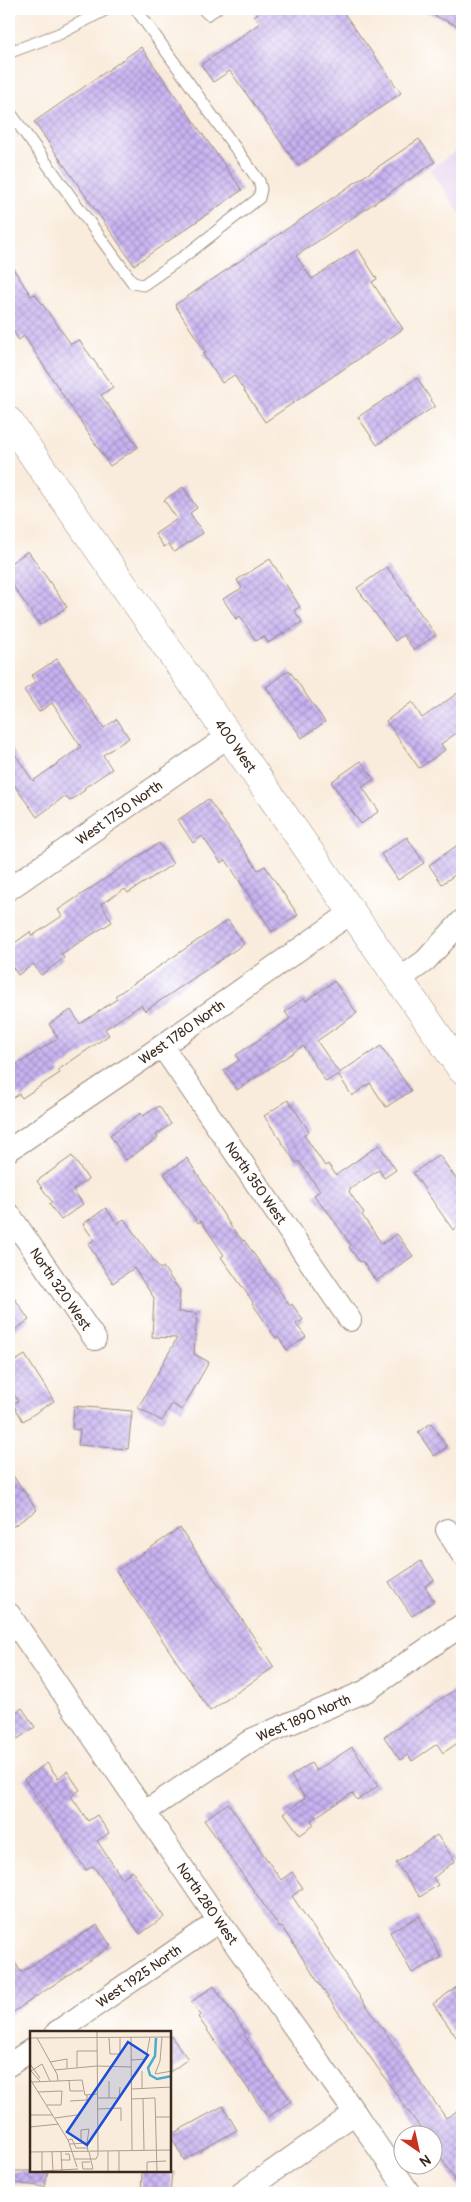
<svg xmlns="http://www.w3.org/2000/svg" width="471" height="2202" viewBox="0 0 471 2202" font-family="Pangolin,sans-serif">
	<style>
		.built { fill: #e7d2ef }
		.building { fill: url(#building-cross-hatch) }
		.lines { fill: none; stroke-linecap: round; stroke-linejoin: round }
		.lane-casing { stroke: #9a8b7d; stroke-width: 13 }
		.street-casing { stroke: #9a8b7d; stroke-width: 24 }
		.secondary-casing { stroke: #9a8b7d; stroke-width: 29 }
		.lane { stroke: #fff; stroke-width: 11 }
		.street { stroke: #fff; stroke-width: 22 }
		.secondary { stroke: #fff; stroke-width: 28 }
		.labels { text-anchor: middle; stroke-width: 4.5; stroke-linejoin: round; paint-order: stroke }
		.street-label { font-size: 14px; fill: #3b2a1e; stroke: #fff }
		.inset-river { fill: none; stroke: #4dabcb; stroke-width: 2.5 }
		.inset-road { fill: none; stroke: #ad9e90; stroke-width: 1 }
		.view { fill: #1d4ed8; fill-opacity: 0.15; stroke: #1d4ed8; stroke-width: 2.5 }
		.inset-edge { fill: none; stroke: #3b2a1e; stroke-width: 2.5 }
	</style>
	<defs>
		<pattern id="building-cross-hatch" width="8" height="8" patternUnits="userSpaceOnUse" patternTransform="scale(1.25)"><rect width="8" height="8" fill="#c8b3f2"/><path d="M0 0l8 8M0 8l8-8" fill="none" stroke="#a492c3"/></pattern>
	</defs>
	<rect width="100%" height="100%" fill="#fff"/>
	<filter id="ink" filterUnits="userSpaceOnUse"><feTurbulence type="fractalNoise" baseFrequency=".02" numOctaves="2"/><feDisplacementMap in="SourceGraphic" scale="10" xChannelSelector="R" yChannelSelector="G"/><feConvolveMatrix kernelMatrix="1 2 1 2 8 2 1 2 1" color-interpolation-filters="sRGB"/></filter>
	<filter id="wash" filterUnits="userSpaceOnUse"><feTurbulence type="fractalNoise" baseFrequency=".0096" numOctaves="4" result="noise"/><feDisplacementMap in="SourceGraphic" scale="20" xChannelSelector="R" yChannelSelector="G"/><feGaussianBlur stdDeviation="1.12" result="paint"/><feColorMatrix in="noise" values="0 0 0 0 0 0 0 0 0 0 0 0 0 0 0 0 0 1.4 0 .05"/><feComposite in="paint" operator="in"/></filter>
	<g filter="url(#wash)">
		<rect width="100%" height="100%" fill="#f9ecdc"/>
		<path class="built" d="M462 147V216L430 169Z"/>
		<g id="blocks">
			<path class="building" d="M264 9H341L401 93 298 166 230 71 213 82 201 65 260 23 254 16Z
				M420 9H462V28Z
				M141 47 242 190 134 265 34 122Z
				M419 139 435 162 296 256 312 279 358 249 377 279 372 282 403 329 265 422 234 375 222 383 203 354 206 353 175 305Z
				M9 262 31 296 35 294 71 344 79 340 113 387 101 395 138 447 110 466 24 336 19 340 9 325Z
				M417 378 435 406 377 445 358 417Z
				M183 487 197 508 190 513 203 533 174 552 169 544 164 547 155 534 177 519 164 500Z
				M28 551 67 607 40 625 9 580V564Z
				M270 559 300 607 294 610 302 622 268 643 264 636 256 641 240 616 236 619 223 599 242 588 237 580Z
				M387 567 436 635 414 650 403 635 395 641 357 588Z
				M57 659 104 728 117 719 129 738 103 755 112 769 84 788 85 790 70 801 65 796 37 817 9 778V745L33 781 81 747 52 703 39 712 24 690 36 682 31 676Z
				M289 670 325 722 302 738 266 687Z
				M462 690V729L441 744 445 750 419 768 386 721 412 702 422 718Z
				M361 761 374 779 362 787 379 811 361 824 331 782Z
				M208 799 258 870 265 866 298 915 272 932 226 860 221 863 202 836 193 843 178 820Z
				M407 837 424 863 398 880 381 854Z
				M462 842V870L442 884 429 865Z
				M159 843 173 864 128 893 125 889 101 904 112 922 61 954 64 958 41 975 33 964 18 975 9 962V947L30 932 32 936 62 916 58 910Z
				M228 920 244 944 145 1011 141 1005 105 1029 109 1035 58 1070 60 1073 22 1098 19 1094 9 1101V1070L58 1038 49 1024 71 1010 80 1024 117 999 115 996Z
				M334 981 357 1013 317 1041 339 1073 381 1046 411 1091 386 1107 370 1083 352 1096 338 1074 326 1082 303 1046 237 1090 224 1070 239 1060 236 1055 290 1019 285 1012 304 998 306 1001Z
				M288 1100 309 1131 304 1135 325 1166 328 1164 336 1175 379 1145 396 1170 384 1178 379 1170 350 1189 349 1192 364 1213 362 1215 382 1244 397 1234 413 1256 376 1281 362 1261 360 1262 349 1247 351 1245 326 1209 325 1210 314 1195 320 1191 299 1161 296 1163 264 1116Z
				M159 1106 171 1124 156 1135 158 1138 126 1160 110 1135 141 1113 143 1116Z
				M439 1155 462 1187V1223L453 1230 413 1173Z
				M72 1156 88 1179 73 1190 83 1204 61 1220 49 1204 52 1202 37 1181Z
				M187 1158 232 1228 243 1241 244 1240 290 1306 292 1304 303 1320 296 1324 306 1337 287 1350 278 1337 276 1338 252 1303 253 1302 221 1257 224 1255 201 1221 198 1223 164 1174Z
				M106 1208 117 1224 124 1219 160 1269 163 1267 180 1291 178 1312 197 1313 194 1354 209 1362 182 1410 172 1404 162 1421 138 1408 177 1338 152 1337 154 1298 134 1268 113 1283 88 1244 94 1240 83 1224Z
				M9 1290 29 1320 9 1334Z
				M25 1355 54 1401 23 1421 13 1404 18 1401 9 1386V1365Z
				M74 1406 132 1411 128 1449 78 1445 80 1430 72 1429Z
				M431 1423 447 1447 434 1456 418 1432Z
				M9 1470 37 1510 9 1529Z
				M180 1528 274 1667 210 1711 116 1571Z
				M421 1561 434 1580 425 1586 434 1601 412 1616 389 1582Z
				M462 1685V1740L443 1753 437 1744 412 1761 408 1755 400 1760 384 1737Z
				M22 1708 35 1727 9 1745V1717Z
				M352 1747 378 1786 357 1800 352 1793 311 1820 314 1825 300 1835 284 1813 305 1798 291 1776 311 1763 316 1771Z
				M47 1763 58 1778 67 1771 80 1790 71 1796 88 1821 97 1815 109 1833 97 1841 122 1878 132 1871 164 1917 140 1934 93 1866 86 1870 24 1779Z
				M228 1803 281 1880 292 1872 303 1888 292 1896 356 1991 446 2118 462 2108V2191L434 2147V2134H425L411 2115 334 2006 282 1927 280 1928 204 1820Z
				M437 1835 455 1861 433 1878 438 1885 420 1897 396 1863Z
				M419 1916 441 1958 412 1973 390 1932Z
				M97 1925 111 1946 9 2015V1953L21 1972Z
				M462 1983V2045L433 2004Z
				M214 1986 246 2033 244 2035 291 2101 268 2117 198 2017 201 2015 191 2002Z
				M170 2035 188 2059 170 2072Z
				M223 2106 237 2130 184 2160 170 2135Z
				M9 2171H48L45 2187 9 2182Z
				M142 2171 172 2172 170 2193H141Z"/>
		</g>
	</g>
	<g filter="url(#ink)">
		<use href="#blocks" fill-opacity="0" stroke="#9a8b7d" stroke-width="1"/>
		<g class="lines">
			<g class="lane-casing">
				<path id="lane" d="M203 9 208 14 216 9
					M9 45 13 51 59 34 107 9
					M9 111 133 283 143 285 186 255 259 198 261 189 259 181 136 9"/>
			</g>
			<g class="street-casing">
				<g id="street">
					<path id="s1" d="M9 889 229 736"/>
					<path d="M400 979 425 961 462 921"/>
					<path id="s2" d="M162 1046 350 1320"/>
					<path id="s3" d="M9 1150 162 1046 352 912"/>
					<path id="s4" d="M9 1214 95 1339"/>
					<path d="M447 1530 462 1554"/>
					<path id="s5" d="M9 1614 219 1921 355 2113 409 2193"/>
					<path id="s6" d="M145 1812 253 1739 366 1691 462 1625"/>
					<path id="s7" d="M57 2032 219 1921"/>
					<path d="M9 2065 31 2050"/>
					<path d="M242 2193 355 2113"/>
				</g>
			</g>
			<g class="secondary-casing">
				<g id="secondary">
					<path id="s8" d="M9 421 462 1070"/>
				</g>
			</g>
			<use href="#lane" class="lane"/>
			<use href="#street" class="street"/>
			<use href="#secondary" class="secondary"/>
		</g>
	</g>
	<g class="labels">
		<g class="street-label">
			<text dy="5" stroke="none"><textPath href="#s8" startOffset="396">400 West</textPath></text>
			<text dy="5" stroke="none"><textPath href="#s1" startOffset="134">West 1750 North</textPath></text>
			<text dy="5" stroke="none"><textPath href="#s3" startOffset="209">West 1780 North</textPath></text>
			<text dy="5" stroke="none"><textPath href="#s2" startOffset="166">North 350 West</textPath></text>
			<text dy="5" stroke="none"><textPath href="#s4" startOffset="91">North 320 West</textPath></text>
			<text dy="5" stroke="none"><textPath href="#s6" startOffset="185">West 1890 North</textPath></text>
			<text dy="5" stroke="none"><textPath href="#s5" startOffset="351">North 280 West</textPath></text>
			<text dy="5" stroke="none"><textPath href="#s7" startOffset="99">West 1925 North</textPath></text>
		</g>
	</g>
	<g transform="translate(30 2031)">
		<rect width="141" height="141" fill="#f9ecdc"/>
		<path class="inset-river" d="M126 7 125 25 118 37 120 44 127 48 142 45"/>
		<path class="inset-road" d="M79 6 80 23H90V6M101 6 102 119M132 6 130 30 125 43 142 40M0 7 142 6M7 7 27 43 28 50M101 29 116 28 120 6M20 31 37 28V37M0 33 10 47M67 35 101 36M47 36V20H67M24 39 67 35M0 48 38 109 47 136M39 49 40 60H53M10 50 1 40 12 33 20 50M79 50V67M2 51 52 49 55 64 67 63M112 57V40M101 58 142 56M8 61 32 60 31 74H17M67 67H89L90 56M101 68 125 67 127 141M113 68 114 119M40 70 57 69V64M68 78 91 77V90M0 84H23M125 86H142M25 87 47 84M0 96 29 93M38 109 42 108 46 117H58M51 111V99L59 98 57 112M40 113 57 112 58 121M78 120V141M0 121 142 119M12 121V140L48 138M22 121 23 140M31 121 32 140M59 121 63 138H53L52 131H60M45 128H66L68 124 67 0M31 129H40L39 123H35M89 141V120M117 141V131L136 130"/>
		<path class="view" d="M98 11 118 24 57 114 37 101Z"/>
		<rect width="141" height="141" class="inset-edge"/>
	</g>
	<rect width="471" height="2202" fill="none" stroke="#fff" stroke-width="30"/>
	<g transform="translate(418 2150) rotate(146)"><circle r="24" fill="#ffffff" stroke="#b1aaa5"/>
	<path d="M0-4L9 19L0 12L-9 19Z" fill="#c8321e"/>
	<text y="-8" font-size="14" font-weight="bold" text-anchor="middle" fill="#3b2a1e">N</text>
	</g>
</svg>
